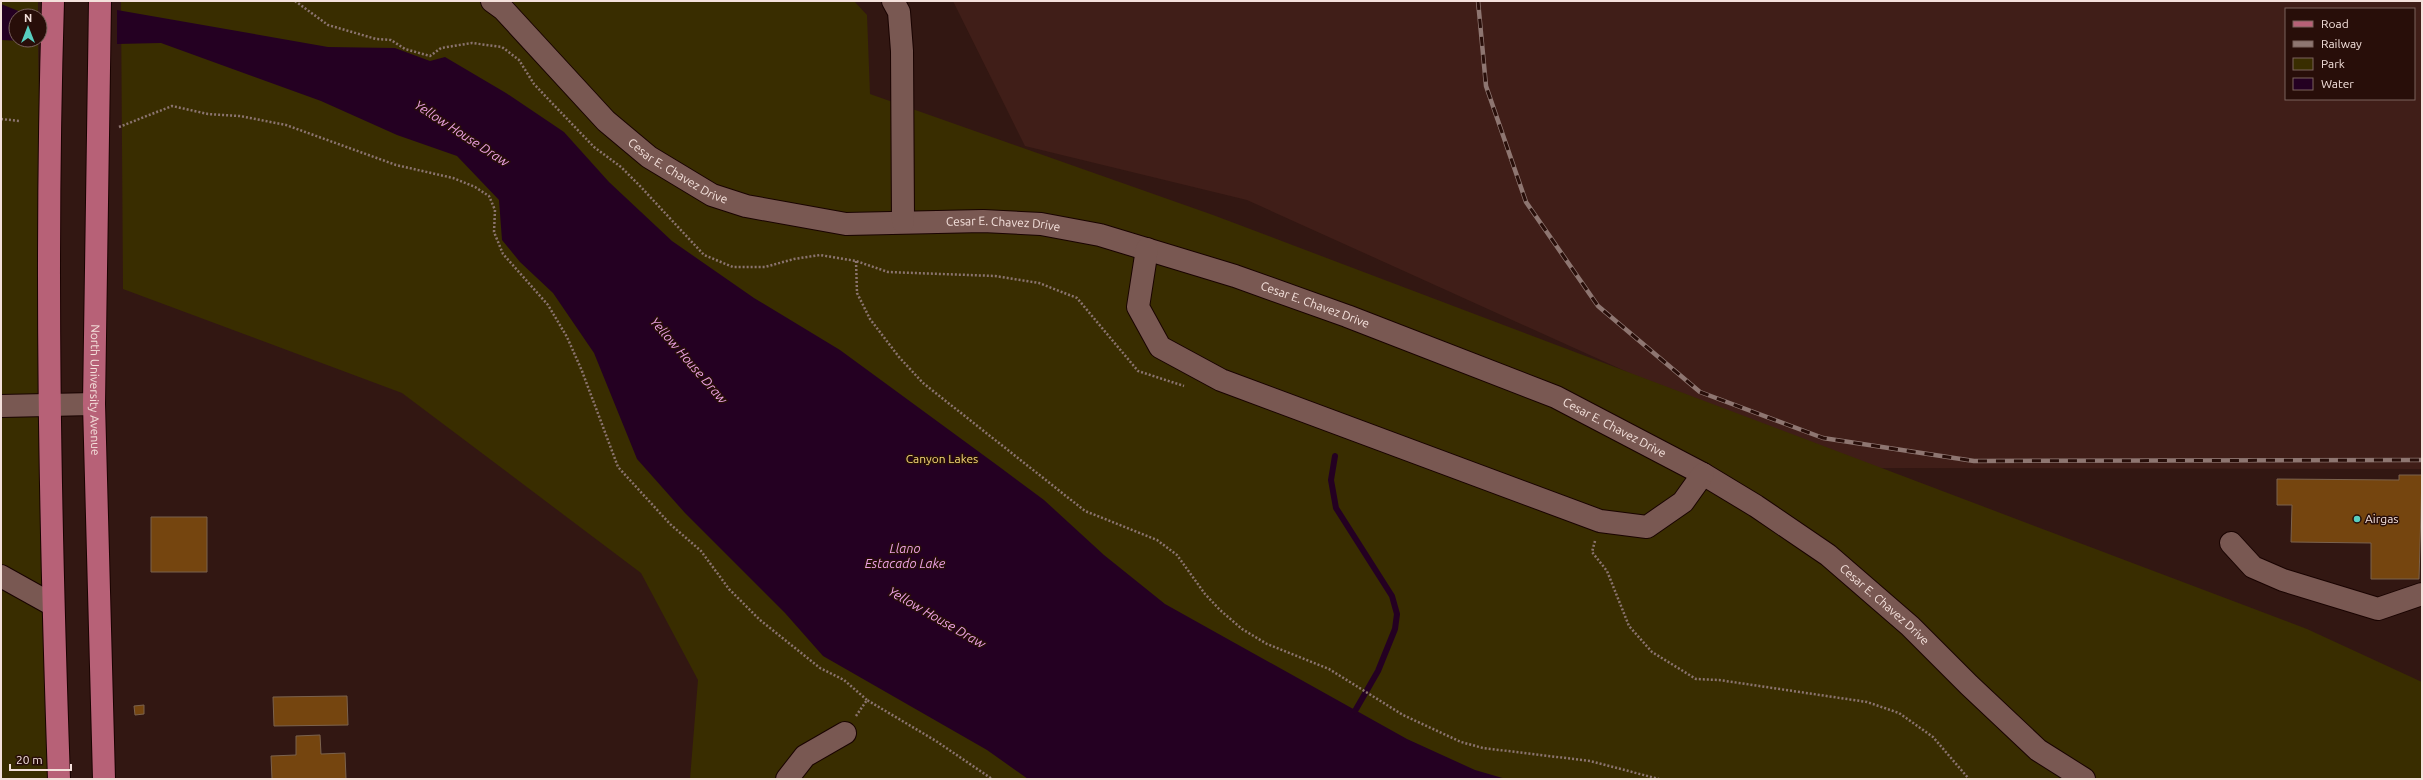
<svg xmlns="http://www.w3.org/2000/svg" width="2423" height="780" viewBox="0 0 2423 780" font-family="Ubuntu,sans-serif">
	<style>
		.built { fill: #401e18; fill-rule: evenodd }
		.green { fill: #392d00 }
		.water { fill: #240022 }
		.lines { fill: none; stroke-linecap: round; stroke-linejoin: round }
		.stream { stroke: #240022; stroke-width: 6 }
		.building { fill: #75450f; stroke: #7b624d }
		.minor-casing { stroke: #190301; stroke-width: 24 }
		.major-casing { stroke: #190301; stroke-width: 24 }
		.path { stroke: #8b746f; stroke-width: 2.5; stroke-dasharray: 2 2; stroke-linecap: butt }
		.minor { stroke: #795852; stroke-width: 22 }
		.major { stroke: #b76177; stroke-width: 22 }
		.rail-casing { stroke: #8e7671; stroke-width: 4.5 }
		.rail { stroke: #280e09; stroke-width: 3; stroke-dasharray: 9; stroke-linecap: butt }
		.poi-dot { fill: #58cebf; stroke: #280e09; stroke-width: 1.5 }
		.labels { text-anchor: middle; stroke-width: 3; stroke-linejoin: round; paint-order: stroke }
		.street-label { font-size: 12px; fill: #f4e1dc; stroke: #280e09 }
		.park-label { font-size: 12px; fill: #f7d977; stroke: #280e09 }
		.poi-label { font-size: 12px; fill: #f4e1dc; stroke: #280e09; text-anchor: start }
		.water-label { font-size: 13px; font-style: italic; fill: #eca1e3; stroke: #280e09 }
	</style>
	<rect width="100%" height="100%" fill="#321712"/>
	<path class="built" d="M953 1H2422V469L1878 468 1634 375 1247 200 1025 146ZM2286 9H2414V99H2286Z"/>
	<path class="green" d="M1 1H38V16H16V40H38L50 779H1Z
		M121 1H854L867 15 870 94 1213 215 2307 629 2422 682V779H690L698 680 641 573 402 393 123 289Z"/>
	<path class="water" d="M1 4 21 12V16H16V40L23 41 1 40Z
		M117 10 328 47 395 48 430 61 445 57 506 93 564 132 609 182 672 241 754 298 840 350 1001 468 1044 500 1104 555 1165 604 1407 739 1475 770 1506 779H1028L987 750 823 656 785 613 685 513 637 459 594 353 553 293 520 262 502 240 499 200 457 156 397 135 321 101 161 43 117 44Z"/>
	<g class="lines">
		<path class="stream" d="M1335 456 1331 480 1336 508 1392 596 1397 614 1395 629 1378 671 1355 711"/>
	</g>
	<path class="building" d="M2399 475H2422L2419 579H2371V543L2291 542 2292 505H2277V479L2399 480Z
		M151 517H207V572H151Z
		M347 696 348 725 274 726 273 697Z
		M144 705V714L135 715 134 706Z
		M320 735 321 754 345 753 346 779H272L271 756 296 755V736Z"/>
	<g class="lines">
		<g class="minor-casing">
			<g id="minor">
				<path id="s1" d="M492 1 503 9 606 121 649 157 712 195 746 206 846 224 983 221 1041 224 1100 235 1235 276 1347 316 1556 397 1703 474 1756 506 1828 555 1910 626 1969 685 2038 750 2084 779"/>
				<path d="M893 1 899 12 902 51 903 222"/>
				<path d="M1147 249 1138 307 1160 347 1221 380 1600 521 1647 527 1683 502 1703 474"/>
				<path d="M1 406 94 404"/>
				<path d="M2231 543 2253 567 2283 580 2378 609 2422 594"/>
				<path d="M1 576 53 605"/>
				<path d="M787 779 805 756 845 733"/>
			</g>
		</g>
		<g class="major-casing">
			<g id="major">
				<path d="M53 1C45 260 50 520 59 779"/>
				<path id="s2" d="M100 1 94 404 104 779"/>
			</g>
		</g>
		<path class="path" d="M295 1 328 25 376 39 391 40 405 49 430 56 441 48 472 43 502 47 519 60 534 84 550 101 594 147 621 167 640 186 704 255 733 267H765L794 259 820 255 856 261 888 272 995 276 1039 283 1077 298 1138 371 1184 386
			M1 119 20 121
			M119 127 172 106 208 114 240 116 286 125 396 165 453 178 475 187 489 196 495 210 494 232 503 254 548 305 567 337 582 371 618 467 670 524 701 551 729 589 760 620 820 668 844 680 867 700
			M856 261 857 293 870 319 899 357 923 383 1085 511 1157 540 1177 555 1205 594 1220 610 1242 629 1267 644 1329 669 1403 715 1461 742 1483 748 1590 761 1659 779
			M1595 541 1592 552 1607 571 1629 626 1652 652 1696 679 1719 680 1867 702 1899 713 1933 737 1969 779
			M856 716 867 700 936 741 992 779"/>
		<use href="#minor" class="minor"/>
		<use href="#major" class="major"/>
		<g class="rail-casing">
			<path id="rail" d="M1478 1 1486 86 1526 202 1598 306 1700 392 1823 438 1974 461 2422 460"/>
		</g>
		<use href="#rail" class="rail"/>
	</g>
	<circle class="poi-dot" cx="2357" cy="519" r="4"/>
	<g class="labels">
		<g class="street-label">
			<text dy="4" stroke="none"><textPath href="#s1" startOffset="254">Cesar E. Chavez Drive</textPath></text>
			<text dy="4" stroke="none"><textPath href="#s1" startOffset="590">Cesar E. Chavez Drive</textPath></text>
			<text dy="4" stroke="none"><textPath href="#s1" startOffset="914">Cesar E. Chavez Drive</textPath></text>
			<text dy="4" stroke="none"><textPath href="#s2" startOffset="389">North University Avenue</textPath></text>
			<text dy="4" stroke="none"><textPath href="#s1" startOffset="1238">Cesar E. Chavez Drive</textPath></text>
			<text dy="4" stroke="none"><textPath href="#s1" startOffset="1562">Cesar E. Chavez Drive</textPath></text>
		</g>
		<g class="park-label">
			<text x="942" y="463">Canyon Lakes</text>
		</g>
		<g class="poi-label">
			<text x="2365" y="523">Airgas</text>
		</g>
		<g class="water-label">
			<text transform="translate(462 133) rotate(33)" y="5">Yellow House Draw</text>
			<text transform="translate(689 360) rotate(49)" y="5">Yellow House Draw</text>
			<text x="905" y="553">Llano<tspan x="905" dy="15">Estacado Lake</tspan></text>
			<text transform="translate(937 617) rotate(30)" y="5">Yellow House Draw</text>
		</g>
	</g>
	<rect width="2423" height="780" fill="none" stroke="#f4e1dc" stroke-width="4"/>
	<rect x="2285" y="8" width="130" height="92" fill="#280e09" stroke="#7a625d"/>
	<rect x="2293" y="21" width="20" height="6" fill="#b76177" stroke="#7a625d"/>
	<text x="2321" y="28" font-size="12" fill="#f4e1dc">Road</text>
	<rect x="2293" y="41" width="20" height="6" fill="#8e7671" stroke="#7a625d"/>
	<text x="2321" y="48" font-size="12" fill="#f4e1dc">Railway</text>
	<rect x="2293" y="58" width="20" height="12" fill="#392d00" stroke="#7a625d"/>
	<text x="2321" y="68" font-size="12" fill="#f4e1dc">Park</text>
	<rect x="2293" y="78" width="20" height="12" fill="#240022" stroke="#7a625d"/>
	<text x="2321" y="88" font-size="12" fill="#f4e1dc">Water</text>
	<g transform="translate(28 28)"><circle r="19" fill="#280e09" stroke="#7a625d"/>
	<path d="M0-3L7 15L0 10L-7 15Z" fill="#58cebf"/>
	<text y="-6" font-size="11" font-weight="bold" text-anchor="middle" fill="#f4e1dc">N</text>
	</g>
	<path d="M10 764v6h61v-6" fill="none" stroke="#f4e1dc" stroke-width="2"/>
	<text x="16" y="764" font-size="12" fill="#f4e1dc" stroke="#280e09" stroke-width="3" paint-order="stroke">20 m</text>
</svg>
